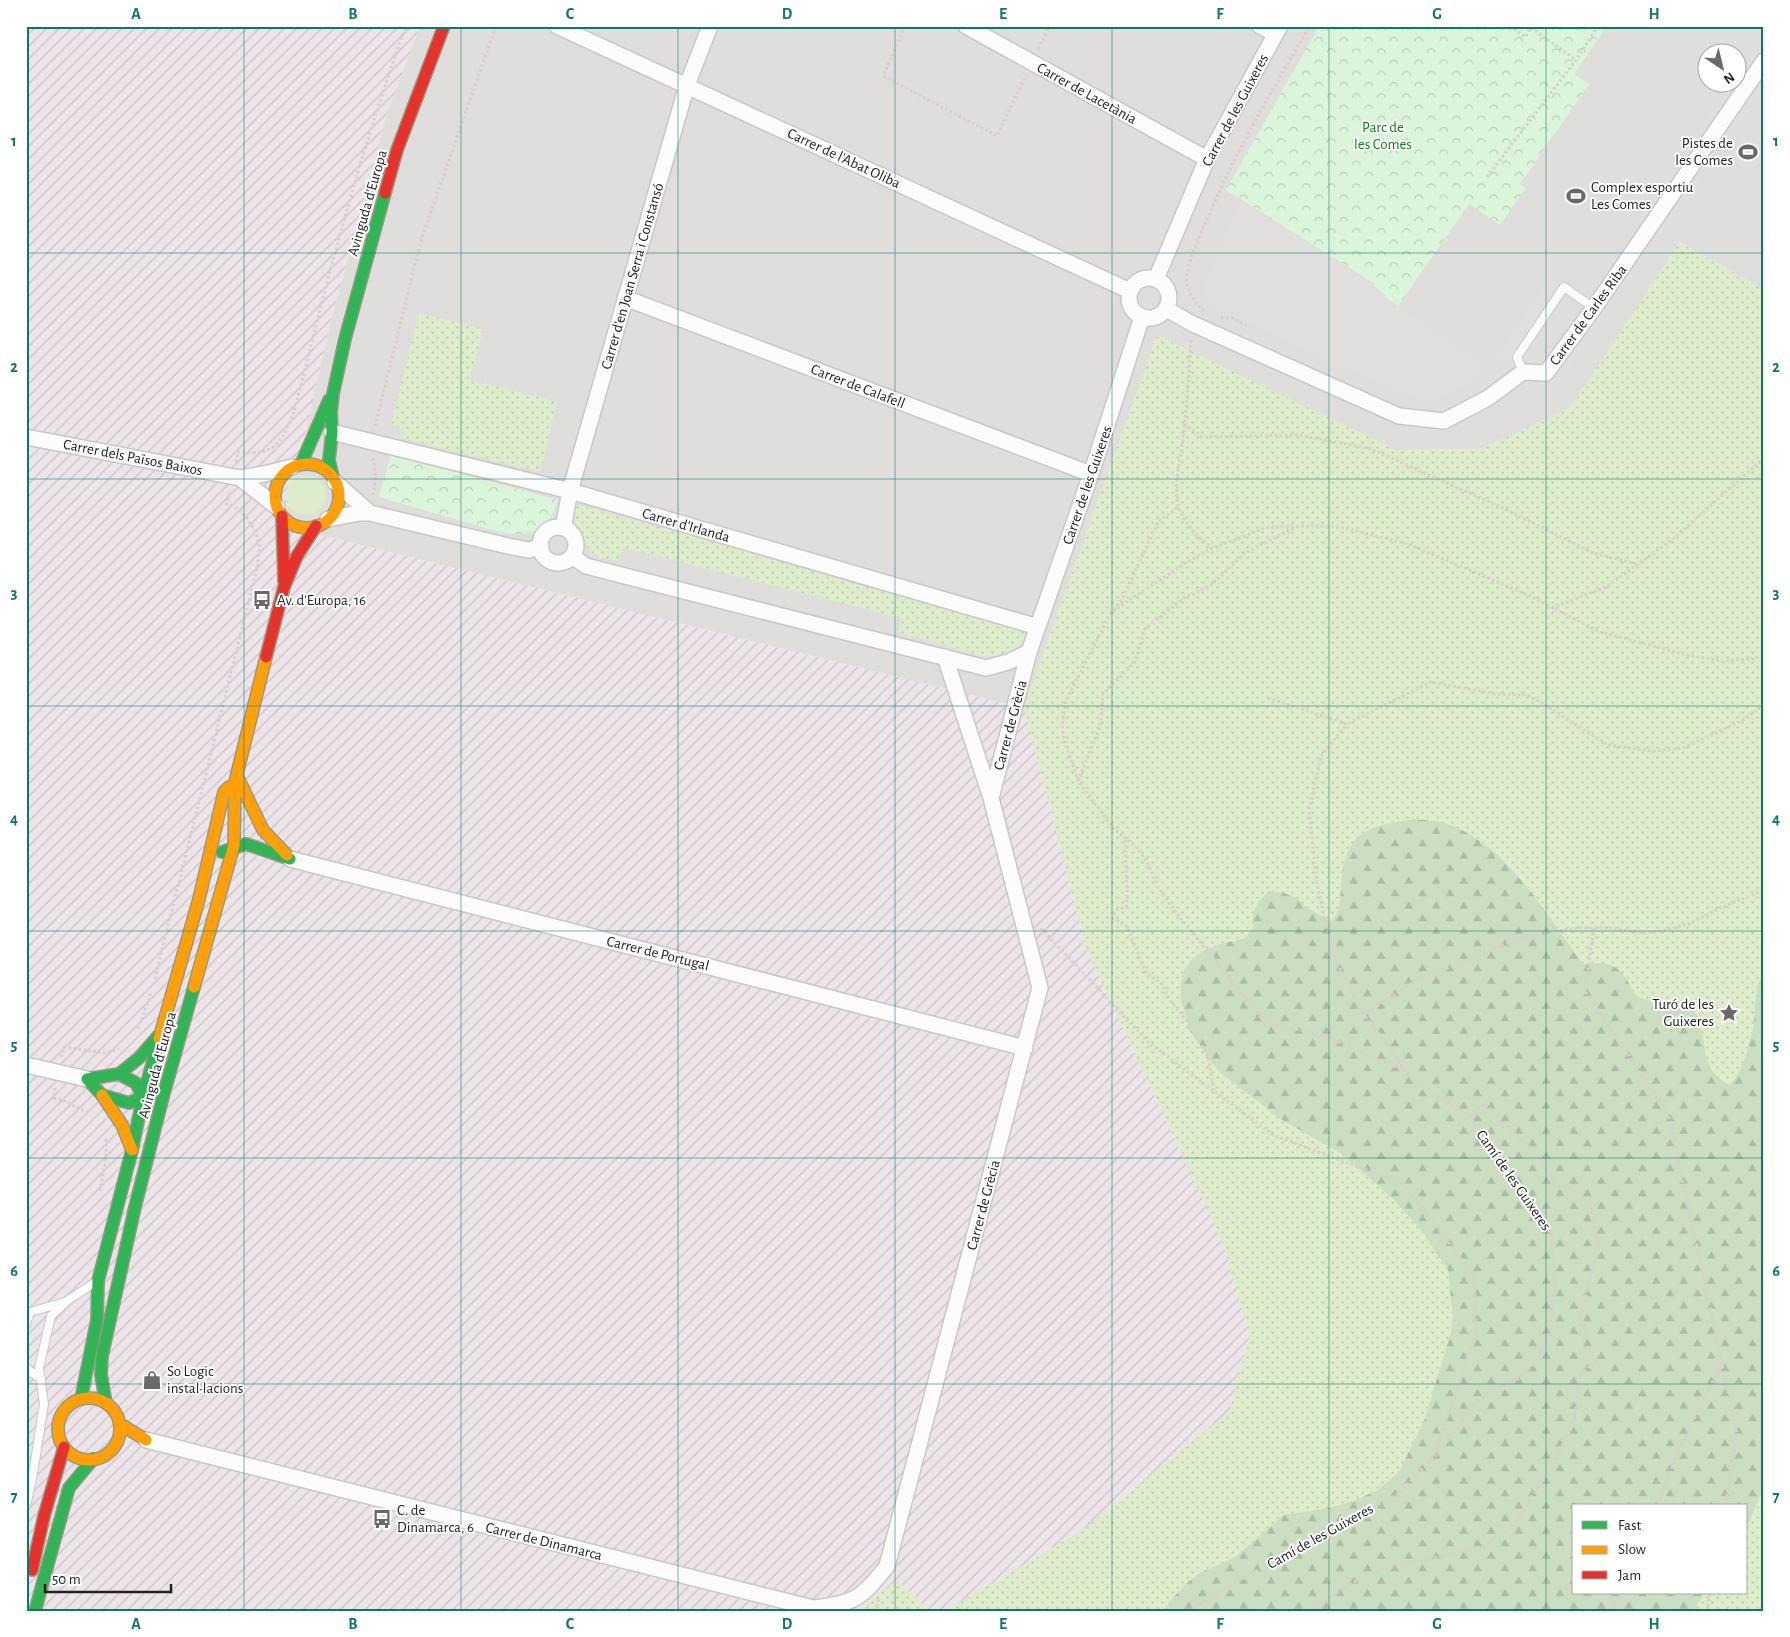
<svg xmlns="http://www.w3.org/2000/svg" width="1790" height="1637" viewBox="0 0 1790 1637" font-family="'Alegreya Sans',sans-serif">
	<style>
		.residential { fill: #dfdedc; fill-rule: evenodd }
		.industrial { fill: url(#industrial-furrows) }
		.grass { fill: url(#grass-dots) }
		.forest { fill: url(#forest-firs) }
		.park { fill: url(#park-crowns) }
		.garden { fill: #ddeccb }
		.parking { fill: #e0dfde }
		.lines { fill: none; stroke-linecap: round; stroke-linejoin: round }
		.lane-casing { stroke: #c9c8c7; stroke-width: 10 }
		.street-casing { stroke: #c9c8c7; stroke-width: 18 }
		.fast-casing { stroke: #999a82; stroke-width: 14 }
		.slow-casing { stroke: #999a82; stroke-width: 14 }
		.jam-casing { stroke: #999a82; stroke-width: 14 }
		.path { stroke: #dccecd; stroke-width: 3; stroke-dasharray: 2.5 2.5; stroke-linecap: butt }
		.lane { stroke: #fdfcfc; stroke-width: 8 }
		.street { stroke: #fdfcfc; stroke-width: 15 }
		.fast { stroke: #30b455; stroke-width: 11 }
		.slow { stroke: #ff9f0a; stroke-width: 11 }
		.jam { stroke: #e5322d; stroke-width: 11 }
		.grid { fill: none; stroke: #0f766e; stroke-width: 1; stroke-opacity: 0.55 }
		.labels { text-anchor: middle; stroke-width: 4; stroke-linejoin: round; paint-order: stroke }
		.street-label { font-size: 15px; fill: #222; stroke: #fff }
		.park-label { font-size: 15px; fill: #0c8416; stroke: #fff }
		.poi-label { font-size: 15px; fill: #222; stroke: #fff; text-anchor: start }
		.neatline { fill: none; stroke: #0f766e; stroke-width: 2 }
		.grid-label { font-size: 16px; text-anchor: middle; font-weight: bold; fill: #0f766e }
	</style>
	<defs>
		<pattern id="industrial-furrows" width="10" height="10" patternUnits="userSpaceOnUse" patternTransform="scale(1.25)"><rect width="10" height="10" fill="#ede4e9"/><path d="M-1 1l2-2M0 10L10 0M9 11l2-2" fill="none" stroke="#cbc3c8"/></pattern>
		<pattern id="grass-dots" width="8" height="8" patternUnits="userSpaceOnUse" patternTransform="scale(1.25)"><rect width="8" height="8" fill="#ddeccb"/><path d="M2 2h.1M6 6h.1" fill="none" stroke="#bdcaae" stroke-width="1.8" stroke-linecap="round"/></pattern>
		<pattern id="forest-firs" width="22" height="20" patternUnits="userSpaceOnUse" patternTransform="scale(1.25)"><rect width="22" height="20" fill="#cbdec1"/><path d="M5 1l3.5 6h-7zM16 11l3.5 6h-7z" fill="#aebea6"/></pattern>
		<pattern id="park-crowns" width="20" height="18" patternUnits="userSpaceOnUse" patternTransform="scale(1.25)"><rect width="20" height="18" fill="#daf5da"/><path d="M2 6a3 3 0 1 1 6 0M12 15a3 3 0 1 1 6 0" fill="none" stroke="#bbd2bb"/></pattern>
	</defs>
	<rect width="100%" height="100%" fill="#f0eeeb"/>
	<path class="residential" d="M420 26H1764V290L1680 242 1570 408 1481 449 1396 450 1157 336 1024 708 284 526 331 320 389 107ZM1708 52H1738V82H1708Z"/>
	<path class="industrial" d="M26 26H420L389 107 331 320 284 526 1024 708 1088 953 1221 1238 1250 1335 1230 1412 1081 1531 945 1611H930L896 1580 862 1609 856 1611H26Z"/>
	<path class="grass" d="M1680 242 1764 290V971C1755 987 1755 1003 1754 1020 1751 1043 1744 1067 1730 1086L1717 1079 1709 1067 1705 1052 1663 999 1649 1001 1637 996 1597 962 1583 964C1541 906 1496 822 1415 819 1401 819 1387 825 1374 828L1341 879 1340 910 1330 921 1306 907 1297 898 1253 913V927L1245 938 1217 945 1204 951 1193 958 1184 970 1181 985V999L1190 1031 1219 1072 1282 1120 1340 1153 1391 1197 1421 1230 1448 1270 1453 1318 1451 1332 1425 1418 1400 1470 1389 1481 1378 1490 1353 1501 1329 1508 1283 1515 1239 1554 1228 1561 1201 1572 1189 1581 1170 1601 1163 1611H945L1081 1531 1229 1412 1250 1335 1221 1238 1088 953 1024 708 1157 335 1396 450 1481 449 1570 408Z
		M419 313 483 329 470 380 557 402 540 472 401 438 404 429 391 425Z
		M576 504 1029 630 1027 637 1020 645 1014 650 999 656H983L898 632 900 618 622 547 620 561 600 558 589 550 575 527Z
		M1764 1489V1611H1694L1704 1593H1746V1527Z
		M896 1580 930 1611H856L862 1609Z"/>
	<path class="forest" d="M1414 819C1424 820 1434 820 1444 823 1505 841 1547 915 1583 964 1607 961 1618 963 1630 985 1633 989 1635 995 1639 997 1655 1006 1680 992 1693 1010 1712 1037 1694 1067 1730 1085 1744 1069 1751 1042 1754 1020 1755 1003 1755 987 1764 971V1489L1746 1527V1506H1574V1593H1704L1694 1611H1163L1170 1601 1189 1581 1201 1572 1228 1561 1239 1554 1283 1515 1329 1508 1353 1501 1378 1490 1389 1481 1400 1470 1425 1418 1451 1332 1453 1318 1448 1270 1421 1230 1391 1197 1340 1153 1282 1120 1219 1072 1190 1031 1181 999V985L1184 970 1193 958 1204 951 1217 945 1245 938 1253 927V913L1259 901 1269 891 1284 893 1297 898 1306 907 1331 921C1343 907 1339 903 1341 886 1345 833 1365 826 1414 819Z"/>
	<path class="park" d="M1319 26H1607L1574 74 1589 84 1520 184 1526 188 1500 225 1469 204 1398 306 1385 297 1386 295 1374 286 1375 284 1226 190Z
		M391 455 558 500C549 530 533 536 503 533L379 497Z"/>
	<path class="garden" d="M286 495a20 20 0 1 1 40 0a20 20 0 1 1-40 0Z"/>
	<path class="parking" d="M1764 37V87L1556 386 1548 381 1652 232 1636 220 1732 83 1738 82V75Z
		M1242 200 1375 284 1374 287 1386 295 1385 297 1484 365 1471 381 1454 393 1433 399 1418 398 1399 392 1217 309 1206 298 1204 293 1205 281Z
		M1549 278 1560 286 1508 362 1497 355Z"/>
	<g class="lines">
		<g class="lane-casing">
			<path id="lane" d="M1523 372 1517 357 1564 287 1594 308
				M26 1324 30 1312 65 1302
				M26 1368 41 1379
				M26 1506 33 1474 44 1404 39 1368 51 1316 67 1301 94 1283"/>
		</g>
		<g class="street-casing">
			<path id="street" d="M557 26 1130 291
				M966 26 1207 159
				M1260 26 1275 34
				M1129 298a20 20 0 1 1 40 0a20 20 0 1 1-40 0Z
				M1156 279 1207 159 1280 26
				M625 298 1091 474
				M1166 309 1193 324 1399 416 1444 421 1488 398 1523 372 1546 373 1594 308 1764 61
				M332 432 570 491 1038 627
				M26 437 240 478 264 474 292 467
				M240 478 277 507
				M335 482 370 513
				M328 519 359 513H370L508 546 529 550 541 547
				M540 545a18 18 0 1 1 36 0a18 18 0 1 1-36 0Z
				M563 528 570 491 687 85 710 26
				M572 556 586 566 986 668 1008 662 1029 652
				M945 657 991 798
				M290 859 1025 1048
				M26 1065 87 1079
				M146 1440 813 1608C854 1604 862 1598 887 1566L1040 988 991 798 1029 652 1091 474 1142 317"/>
		</g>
		<g class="fast-casing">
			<path id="fast" d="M301 464 329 400
				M333 477 329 460 332 432 331 413 333 394 345 339 385 193
				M222 852 246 844 290 859
				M119 1074 139 1058 158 1036
				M87 1079 119 1074 136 1083 146 1104
				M87 1079 102 1095 129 1103 153 1092
				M81 1399 97 1320 98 1281 132 1150 143 1097 159 1039
				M106 1403 101 1375 102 1356 135 1207 164 1093 194 987
				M35 1611 69 1488 93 1459"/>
		</g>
		<g class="slow-casing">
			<path id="slow" d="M275 496a32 32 0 1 1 64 0a32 32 0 1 1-64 0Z
				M237 776 263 830 287 855
				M194 987 234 845 235 782 266 657
				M159 1039 199 899 224 792 229 787
				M102 1095 122 1125 132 1150
				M58 1429a31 31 0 1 1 62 0a31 31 0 1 1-62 0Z
				M120 1424 146 1440"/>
		</g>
		<g class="jam-casing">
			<path id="jam" d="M385 193 397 150 444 26
				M282 516 284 581
				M266 657 284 587 297 556 316 526
				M32 1570 44 1516 64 1447"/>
		</g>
		<path class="path" d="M905 26 883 76 997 136 1026 75
			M1510 26 1525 37 1532 27
			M1531 28 1576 60
			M1038 49 1050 26
			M1487 177 1576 60 1598 26
			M1204 311C1194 302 1185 288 1187 274 1190 255 1200 236 1208 217 1236 151 1273 88 1310 26
			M1221 318H1232L1248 326
			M1191 340C1189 373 1187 406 1183 439 1181 458 1172 490 1179 508 1185 525 1199 539 1213 548
			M1184 424 1202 437 1298 435 1371 449 1505 509 1593 553 1637 564
			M375 426 422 237 496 26
			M236 462 238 452C245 452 254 453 262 452 281 448 289 425 295 409 327 280 360 151 406 26
			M373 495 376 478 373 457
			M1552 608 1606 587 1673 539 1764 458
			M1114 610 1122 599 1158 522 1178 507
			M1268 698 1347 724 1431 682 1496 694 1527 695 1544 704 1608 745 1652 751 1683 748 1743 720 1764 705
			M1078 781 1100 727 1103 694 1135 662 1145 629 1185 597 1210 586 1245 553 1296 527
			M1125 840 1127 899 1126 907 1116 910 1113 918 1127 927 1146 973 1161 983 1170 1000 1186 1020 1208 1057 1214 1091
			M1041 928 1149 1043 1273 1135 1404 1184 1474 1276 1476 1334 1434 1456
			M1594 928 1585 991 1668 1113 1737 1433 1725 1506
			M155 979 257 568C258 561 260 551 259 544 256 528 243 508 227 504L230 490
			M1364 1015 1416 980 1460 964 1502 945 1531 935 1578 928H1612L1643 933 1658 932 1689 924 1720 908 1764 890
			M138 1029 151 993
			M61 1057 64 1047 105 1053 119 1049
			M1405 1071 1319 1033 1274 1025 1261 1017 1175 911 1158 887 1146 860 1137 848 1114 829 1078 781 1064 738 1062 724 1066 701 1110 614 1122 605 1187 562 1213 548 1265 528 1282 526H1329L1344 528 1408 544 1528 595 1600 632 1691 656 1722 661 1751 659 1764 655
			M55 1088 54 1098 65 1101 91 1114
			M100 1191 106 1157V1138
			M1657 1506 1679 1449 1722 1363
			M875 1611 879 1599
			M1192 1611 1204 1601 1323 1532 1397 1495 1443 1448 1471 1407 1491 1392 1518 1379 1539 1358 1550 1331 1555 1282 1551 1233 1518 1191 1469 1116 1415 1081 1405 1071 1389 1046 1364 1015 1333 955 1317 885 1309 810 1321 756 1347 724
			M1307 1611 1367 1574 1399 1565 1481 1548 1513 1525 1554 1464 1575 1416 1579 1375 1598 1360 1583 1346 1587 1326 1579 1324 1598 1244 1591 1205 1571 1189 1557 1185 1535 1153 1485 1104 1469 1116
			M1610 1611 1622 1593
			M1707 1611 1710 1593
			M1756 1611 1764 1607"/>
		<use href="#lane" class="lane"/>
		<use href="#street" class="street"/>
		<use href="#fast" class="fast"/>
		<use href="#slow" class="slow"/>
		<use href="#jam" class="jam"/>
	</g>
	<path class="grid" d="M244 26V1611M461 26V1611M678 26V1611M895 26V1611M1112 26V1611M1329 26V1611M1546 26V1611M26 253H1764M26 479H1764M26 706H1764M26 931H1764M26 1158H1764M26 1384H1764"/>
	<defs>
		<g id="stadium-bare" transform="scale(1.5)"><path d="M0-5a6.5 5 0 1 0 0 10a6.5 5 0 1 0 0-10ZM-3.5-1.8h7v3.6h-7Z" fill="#6a6968" stroke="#fff" stroke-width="2.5" paint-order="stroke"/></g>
		<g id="bus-bare" transform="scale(1.5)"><path d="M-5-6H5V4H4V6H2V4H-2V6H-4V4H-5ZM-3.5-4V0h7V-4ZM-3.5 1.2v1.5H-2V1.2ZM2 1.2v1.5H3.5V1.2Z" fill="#6a6968" stroke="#fff" stroke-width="2.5" paint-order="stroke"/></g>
		<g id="sight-bare" transform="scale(1.5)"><path d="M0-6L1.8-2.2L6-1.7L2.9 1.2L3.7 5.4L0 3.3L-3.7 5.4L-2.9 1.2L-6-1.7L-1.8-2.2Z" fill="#6a6968" stroke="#fff" stroke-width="2.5" paint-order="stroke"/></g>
		<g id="shop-bare" transform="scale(1.5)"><path d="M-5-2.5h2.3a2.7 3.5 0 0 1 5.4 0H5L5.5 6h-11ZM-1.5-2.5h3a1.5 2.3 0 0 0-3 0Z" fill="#6a6968" stroke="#fff" stroke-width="2.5" paint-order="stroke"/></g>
	</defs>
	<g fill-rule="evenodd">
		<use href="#stadium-bare" x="1748" y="152"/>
		<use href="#stadium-bare" x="1576" y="196"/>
		<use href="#bus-bare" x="262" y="600"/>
		<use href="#sight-bare" x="1729" y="1013"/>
		<use href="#shop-bare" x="152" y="1380"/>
		<use href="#bus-bare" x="382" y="1519"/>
	</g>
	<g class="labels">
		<g class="street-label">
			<text transform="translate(1087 93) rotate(29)" y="5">Carrer de Lacetània</text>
			<text transform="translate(1235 110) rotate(-62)" y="5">Carrer de les Guixeres</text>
			<text transform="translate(844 158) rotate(25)" y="5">Carrer de l'Abat Oliba</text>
			<text transform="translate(367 203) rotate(-74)" y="5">Avinguda d'Europa</text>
			<text transform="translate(632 276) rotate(-74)" y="5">Carrer d'en Joan Serra i Constansó</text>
			<text transform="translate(1588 315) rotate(-54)" y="5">Carrer de Carles Riba</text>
			<text transform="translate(858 386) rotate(21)" y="5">Carrer de Calafell</text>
			<text transform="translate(133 457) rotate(11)" y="5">Carrer dels Països Baixos</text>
			<text transform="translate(1087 485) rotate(-71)" y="5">Carrer de les Guixeres</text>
			<text transform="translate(686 525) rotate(16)" y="5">Carrer d'Irlanda</text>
			<text transform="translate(1010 725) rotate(-75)" y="5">Carrer de Grècia</text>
			<text transform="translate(658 953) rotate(14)" y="5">Carrer de Portugal</text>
			<text transform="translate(157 1065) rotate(-75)" y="5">Avinguda d'Europa</text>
			<text transform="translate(1514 1180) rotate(55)" y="5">Camí de les Guixeres</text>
			<text transform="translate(983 1205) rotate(-75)" y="5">Carrer de Grècia</text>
			<text transform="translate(1320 1536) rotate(-29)" y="5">Camí de les Guixeres</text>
			<text transform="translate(544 1541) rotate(14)" y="5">Carrer de Dinamarca</text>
		</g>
		<g class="park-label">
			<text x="1383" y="132">Parc de<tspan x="1383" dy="17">les Comes</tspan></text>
		</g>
		<g class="poi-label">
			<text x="1733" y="148" text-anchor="end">Pistes de<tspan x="1733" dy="17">les Comes</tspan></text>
			<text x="1591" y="192">Complex esportiu<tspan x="1591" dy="17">Les Comes</tspan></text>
			<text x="277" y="605">Av. d'Europa, 16</text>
			<text x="1714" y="1009" text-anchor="end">Turó de les<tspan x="1714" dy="17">Guixeres</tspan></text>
			<text x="167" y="1376">So Logic<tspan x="167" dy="17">instal·lacions</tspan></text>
			<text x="397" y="1515">C. de<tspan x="397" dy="17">Dinamarca, 6</tspan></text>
		</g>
	</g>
	<rect width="1790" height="1637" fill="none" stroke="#ffffff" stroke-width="55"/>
	<rect x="1572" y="1504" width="175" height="90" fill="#ffffff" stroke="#a7a7a7"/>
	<rect x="1582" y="1521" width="25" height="8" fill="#30b455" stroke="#a7a7a7"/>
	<text x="1618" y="1530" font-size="15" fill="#222222">Fast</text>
	<rect x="1582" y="1546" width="25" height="8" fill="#ff9f0a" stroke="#a7a7a7"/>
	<text x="1618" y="1554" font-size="15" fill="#222222">Slow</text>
	<rect x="1582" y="1571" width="25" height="8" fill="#e5322d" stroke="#a7a7a7"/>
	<text x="1618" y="1580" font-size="15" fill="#222222">Jam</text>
	<g transform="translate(1722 68) rotate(145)"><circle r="24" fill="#ffffff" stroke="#a7a7a7"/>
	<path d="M0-4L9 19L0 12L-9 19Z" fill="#6a6968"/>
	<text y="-8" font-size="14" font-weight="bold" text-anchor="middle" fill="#222222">N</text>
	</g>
	<path d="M45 1584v8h126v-8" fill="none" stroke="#222222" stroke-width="2.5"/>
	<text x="52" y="1584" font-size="15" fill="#222222" stroke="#ffffff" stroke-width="4" paint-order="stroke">50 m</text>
	<rect x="28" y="28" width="1734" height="1582" class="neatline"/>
	<g class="grid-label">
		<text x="136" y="19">A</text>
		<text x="353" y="19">B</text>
		<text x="570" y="19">C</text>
		<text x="787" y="19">D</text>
		<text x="1003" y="19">E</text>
		<text x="1220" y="19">F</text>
		<text x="1437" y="19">G</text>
		<text x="1654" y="19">H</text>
		<text x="14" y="146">1</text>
		<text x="1776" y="146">1</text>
		<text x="14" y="372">2</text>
		<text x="1776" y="372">2</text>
		<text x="14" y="598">3</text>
		<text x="1776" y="598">3</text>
		<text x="14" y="824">4</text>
		<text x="1776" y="824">4</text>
		<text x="14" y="1050">5</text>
		<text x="1776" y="1050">5</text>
		<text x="14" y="1276">6</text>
		<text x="1776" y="1276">6</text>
		<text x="14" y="1502">7</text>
		<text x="1776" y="1502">7</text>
		<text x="136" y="1629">A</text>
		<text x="353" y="1629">B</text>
		<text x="570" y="1629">C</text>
		<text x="787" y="1629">D</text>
		<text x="1003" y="1629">E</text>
		<text x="1220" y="1629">F</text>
		<text x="1437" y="1629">G</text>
		<text x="1654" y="1629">H</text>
	</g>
</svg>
